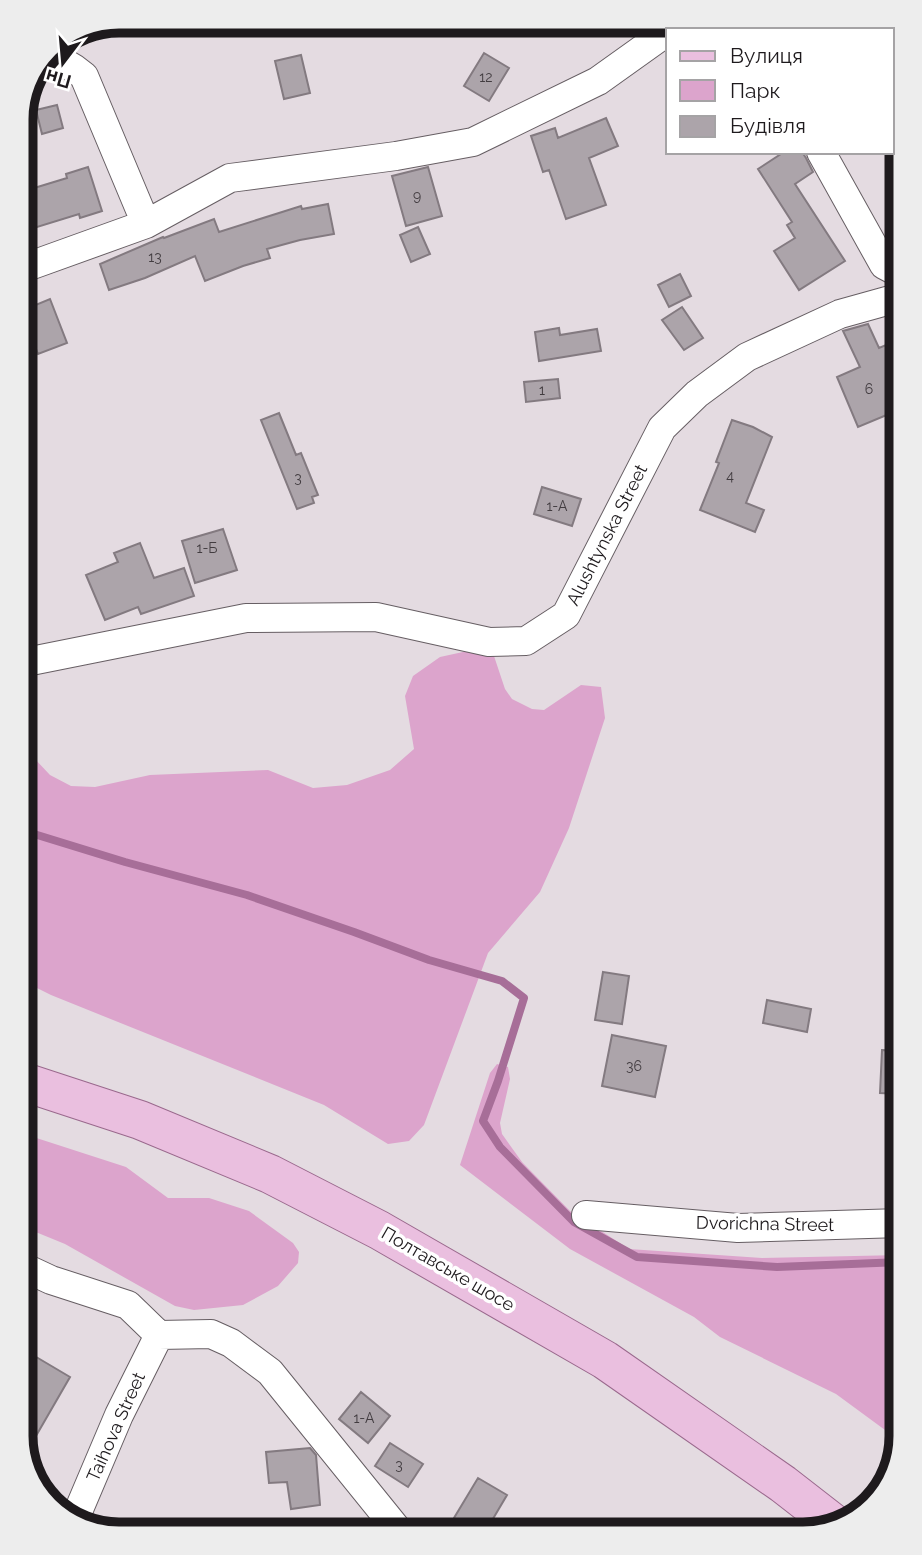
<svg xmlns="http://www.w3.org/2000/svg" width="922" height="1555" viewBox="0 0 922 1555" font-family="Raleway,sans-serif">
	<style>
		.green { fill: #dca4cc }
		.lines { fill: none; stroke-linecap: round; stroke-linejoin: round }
		.stream { stroke: #a76e98; stroke-width: 8 }
		.building { fill: #aca4aa; stroke: #837a80; stroke-width: 2 }
		.street-casing { stroke: #665e63; stroke-width: 30 }
		.primary-casing { stroke: #9a698d; stroke-width: 40 }
		.street { stroke: #fff; stroke-width: 28 }
		.primary { stroke: #eabfdf; stroke-width: 38 }
		.labels { text-anchor: middle; stroke-width: 7; stroke-linejoin: round; paint-order: stroke }
		.number-label { font-size: 14px; fill: #423c40 }
		.street-label { font-size: 18px; fill: #1e1a1d; stroke: #fff }
		.rim { fill: none; stroke: #1e1a1d; stroke-width: 9 }
	</style>
	<rect width="100%" height="100%" fill="#e4dbe1"/>
	<path class="green" d="M472 650 494 656 505 689 512 699 532 709 544 710 581 685 601 687 605 718 569 828 540 892 488 953 424 1125 409 1141 388 1144 324 1105 51 995 21 980V727L34 758 50 775 71 786 95 787 150 775 268 770 313 788 347 785 390 770 414 749 405 696 413 676 440 657Z
		M497 1064 508 1067 510 1079 500 1123 502 1134 522 1162 570 1211 629 1249 762 1258 901 1255V1437L900 1441 836 1394 720 1337 694 1317 570 1249 460 1165 490 1073Z
		M21 1133 126 1167 168 1198H209L249 1211 293 1243 299 1252 298 1263 278 1286 243 1305 194 1310 175 1306 65 1244 21 1226Z"/>
	<g class="lines">
		<path class="stream" d="M21 830 125 862 247 895 354 932 429 960 502 981 524 998 498 1081 483 1121 500 1147 574 1222 637 1257 777 1267 901 1262"/>
	</g>
	<path class="building" d="M484 53 509 68 489 101 464 86Z
		M301 55 310 93 284 99 275 61Z
		M57 105 63 128 42 134 36 110Z
		M606 118 618 146 589 158 606 205 566 219 549 170 543 172 531 136 555 128 558 138Z
		M784 152H802L806 158 813 172 795 184 845 261 799 290 774 251 795 238 787 225 792 222 758 169Z
		M88 167 102 211 80 218 79 214 21 232V192L67 178 66 174Z
		M428 167 442 216 406 226 392 176Z
		M328 204 334 234 300 240 267 249 270 258 243 266 205 281 195 256 145 278 109 290 100 264 163 237 164 238 214 219 219 232 301 206 302 209Z
		M418 227 430 254 411 262 400 235Z
		M680 274 691 296 669 307 658 285Z
		M50 299 67 343 38 354 21 311Z
		M682 307 703 338 684 350 662 320Z
		M868 324 879 348 901 339V371L890 375 901 401V409L858 427 837 377 860 367 843 331Z
		M559 328 560 335 597 329 601 351 539 361 535 332Z
		M558 379 560 398 526 402 524 382Z
		M279 413 296 455 301 453 318 495 312 497 314 503 297 509 261 420Z
		M732 420 753 427 772 437 746 503 764 510 755 532 700 510 719 463 716 462Z
		M542 487 581 499 572 526 534 514Z
		M223 529 237 570 195 583 182 541Z
		M140 543 154 578 184 568 194 596 141 614 138 607 105 620 86 575 118 562 114 553Z
		M603 972 629 976 622 1024 595 1020Z
		M767 1000 811 1009 807 1032 763 1023Z
		M612 1035 666 1046 655 1097 602 1086Z
		M882 1050 901 1051V1094L880 1093Z
		M21 1348 70 1377 25 1455 21 1436Z
		M361 1392 390 1416 368 1443 339 1419Z
		M390 1443 423 1464 408 1487 375 1466Z
		M310 1448 316 1455 320 1505 291 1509 287 1482 269 1483 266 1452Z
		M478 1478 507 1495 484 1534H480L454 1518Z"/>
	<g class="lines">
		<g class="street-casing">
			<path id="street" d="M746 21 751 30
				M47 56C61 59 73 67 84 76L146 224
				M821 152 884 265 901 274
				M21 269 146 224 230 178 396 156 473 142 598 81 668 31
				M21 663 246 618 376 617 489 642 526 641 566 615 662 428 697 394 747 357 840 314 901 297
				M586 1215 738 1228 901 1223
				M21 1266 51 1280 128 1305 159 1335 211 1334 231 1343 270 1372 401 1534
				M74 1521 119 1415 159 1335"/>
		</g>
		<g class="primary-casing">
			<path id="primary" d="M21 1081 140 1120 270 1174 379 1230 605 1360 783 1484 837 1526"/>
		</g>
		<use href="#street" class="street"/>
		<use href="#primary" class="primary"/>
	</g>
	<g class="labels">
		<g class="number-label">
			<text x="486" y="82">12</text>
			<text x="417" y="201">9</text>
			<text x="155" y="262">13</text>
			<text x="869" y="394">6</text>
			<text x="542" y="395">1</text>
			<text x="730" y="481">4</text>
			<text x="298" y="483">3</text>
			<text x="557" y="511">1-А</text>
			<text x="207" y="553">1-Б</text>
			<text x="634" y="1071">36</text>
			<text x="364" y="1423">1-А</text>
			<text x="399" y="1470">3</text>
		</g>
		<g class="street-label">
			<text transform="translate(607 535) rotate(-63)" y="6">Alushtynska Street</text>
			<text transform="translate(765 1224) rotate(1)" y="6">Dvorichna Street</text>
			<text transform="translate(448 1269) rotate(30)" y="6">Полтавське шосе</text>
			<text transform="translate(116 1427) rotate(-66)" y="6">Taihova Street</text>
		</g>
	</g>
	<path d="M0 0H922V1555H0ZM119 33H803A86 86 0 0 1 889 119V1436A86 86 0 0 1 803 1522H119A86 86 0 0 1 33 1436V119A86 86 0 0 1 119 33Z" fill="#ededed" fill-rule="evenodd"/>
	<path class="rim" d="M119 33H803A86 86 0 0 1 889 119V1436A86 86 0 0 1 803 1522H119A86 86 0 0 1 33 1436V119A86 86 0 0 1 119 33Z"/>
	<rect x="666" y="28" width="228" height="126" fill="#ffffff" stroke="#a5a3a5" stroke-width="2"/>
	<rect x="680" y="51" width="35" height="10" fill="#eabfdf" stroke="#a5a3a5" stroke-width="2"/>
	<text x="730" y="63" font-size="21" fill="#1e1a1d">Вулиця</text>
	<rect x="680" y="80" width="35" height="21" fill="#dca4cc" stroke="#a5a3a5" stroke-width="2"/>
	<text x="730" y="98" font-size="21" fill="#1e1a1d">Парк</text>
	<rect x="680" y="116" width="35" height="21" fill="#aca4aa" stroke="#a5a3a5" stroke-width="2"/>
	<text x="730" y="133" font-size="21" fill="#1e1a1d">Будівля</text>
	<g transform="translate(63 63) rotate(196)" stroke="#ffffff" stroke-width="5" paint-order="stroke">
	<path d="M0-5L12 26L0 18L-12 26Z" fill="#1e1a1d"/>
	<text y="-10" font-size="19" font-weight="bold" text-anchor="middle" fill="#1e1a1d">Пн</text>
	</g>
</svg>
